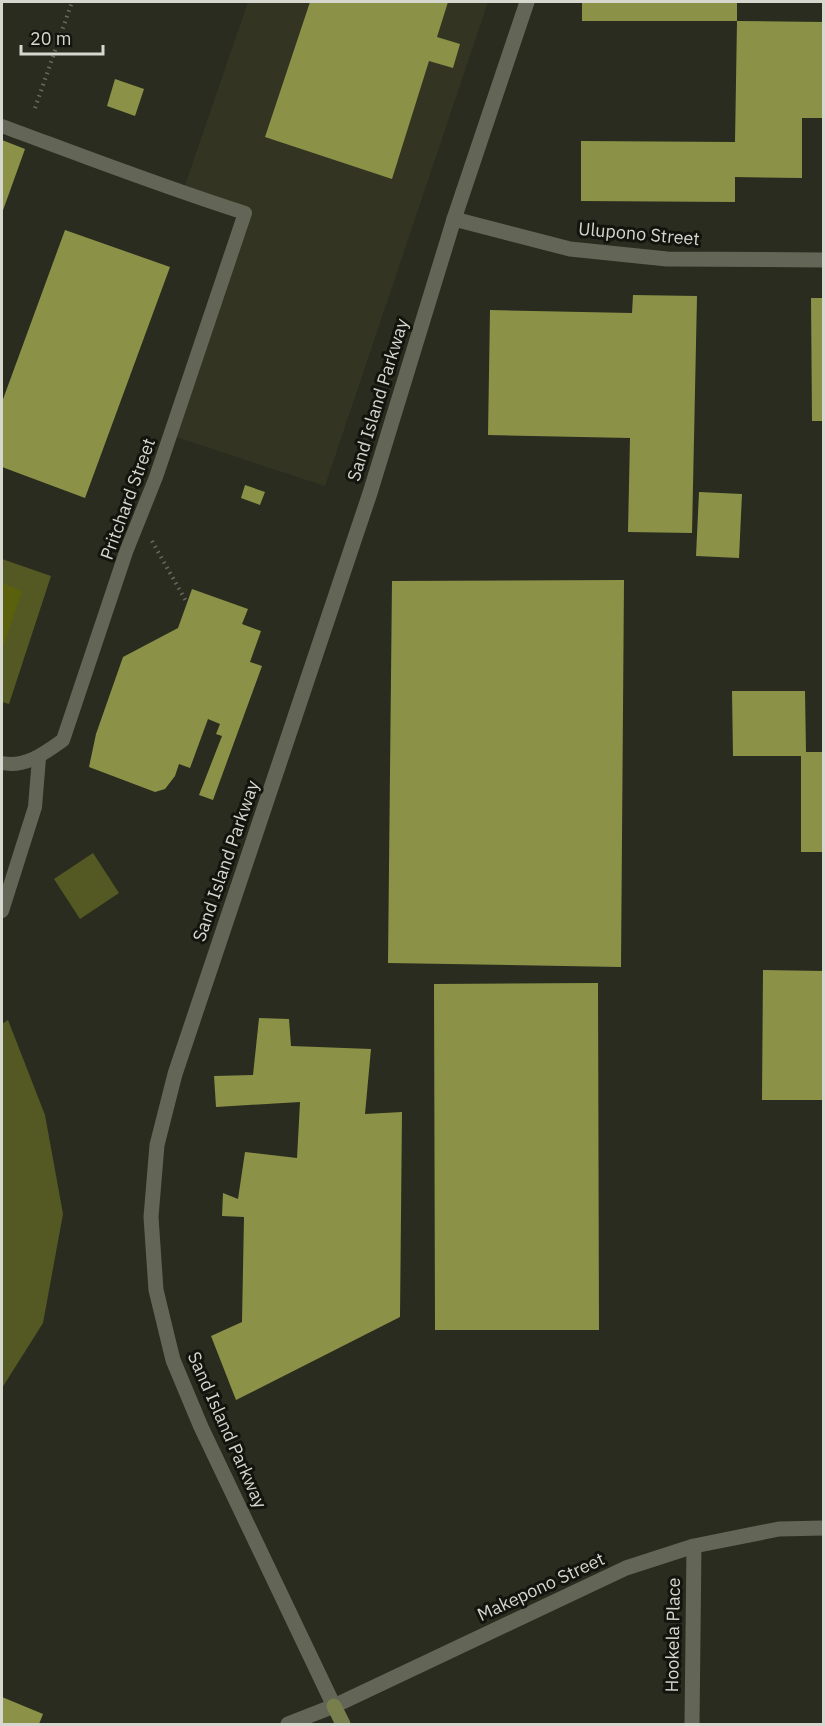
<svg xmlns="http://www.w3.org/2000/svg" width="825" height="1726" viewBox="0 0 825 1726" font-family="'IBM Plex Sans',sans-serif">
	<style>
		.built { fill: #333522 }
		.green { fill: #545924 }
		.water { fill: #5a600c }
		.building { fill: #8b9247 }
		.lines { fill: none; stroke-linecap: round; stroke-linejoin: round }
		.path { stroke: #696b5f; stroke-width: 4; stroke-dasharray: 1.5 4.5; stroke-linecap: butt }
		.service { stroke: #636657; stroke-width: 14 }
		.minor { stroke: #636657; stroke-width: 15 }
		.tertiary { stroke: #636657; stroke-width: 15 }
		.secondary { stroke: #787e4c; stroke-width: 15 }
		.labels { text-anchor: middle; stroke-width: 6; stroke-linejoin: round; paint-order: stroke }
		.street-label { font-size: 18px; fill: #d6d7cf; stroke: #13140e }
	</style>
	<rect width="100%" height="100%" fill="#2a2c1f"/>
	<path class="built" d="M248 2H488L325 486 170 435 245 214 182 194Z"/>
	<path class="green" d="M2 559 51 576 9 704 2 702Z
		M93 853 119 893 80 919 54 879Z
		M8 1020 45 1115 63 1214 43 1323 2 1388V1024Z"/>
	<path class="water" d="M2 583 22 591 2 650Z"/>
	<path class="building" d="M310 2H448L437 37 460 44 453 68 429 61 392 179 265 137Z
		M582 2H737V21H582Z
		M737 21 824 22V118H802V178L735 177V202L581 201V141L735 142Z
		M115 79 144 89 135 116 107 106Z
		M2 140 25 149 2 213Z
		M65 230 170 267 85 498 2 467V402Z
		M633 295 697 296 692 533 628 532 630 438 488 435 490 310 632 313Z
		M811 298H824V421H812Z
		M245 485 265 492 260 505 241 498Z
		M699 492 742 494 739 558 696 556Z
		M624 580 621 967 388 963 392 581Z
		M192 589 248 609 242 624 261 631 250 662 262 666 213 800 199 795 222 736 216 734 220 724 208 719 190 768 179 764 175 776 165 789 155 792 89 767 96 734 123 657 178 628Z
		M732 691H805L806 752H824V852H801V756H733Z
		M763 970 824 971V1100H762Z
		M598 983 599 1330H435L434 984Z
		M259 1018 289 1019 291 1046 371 1049 365 1114 402 1112 400 1317 236 1400 211 1336 242 1322 244 1217 222 1216 223 1193 238 1199 245 1152 297 1158 300 1102 216 1107 214 1076 253 1075Z
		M2 1697 43 1714 39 1724H2Z"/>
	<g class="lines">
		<path class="path" d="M35 108 72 2
			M152 541 187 603"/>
		<path class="service" d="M2 126C83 156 163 187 245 213L156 477 126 552 63 740C45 753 25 768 2 763
			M2 911 35 807 39 758"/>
		<path class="minor" d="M454 219 570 249 667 259 824 260
			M288 1724 334 1706 626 1568 694 1546 779 1529 824 1528
			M692 1724 694 1546"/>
		<path class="tertiary" d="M334 1706 201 1427 173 1360 156 1290 151 1217 157 1145 175 1074 370 493 454 219 527 2"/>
		<path class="secondary" d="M334 1706 343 1724"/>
	</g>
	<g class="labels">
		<g class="street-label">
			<text transform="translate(639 234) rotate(5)" y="6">Ulupono Street</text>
			<text transform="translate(378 400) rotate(-73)" y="6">Sand Island Parkway</text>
			<text transform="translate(128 499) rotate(-70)" y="6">Pritchard Street</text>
			<text transform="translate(226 861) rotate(-71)" y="6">Sand Island Parkway</text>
			<text transform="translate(227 1430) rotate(66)" y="6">Sand Island Parkway</text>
			<text transform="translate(541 1587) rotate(-25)" y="6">Makepono Street</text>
			<text transform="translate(673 1635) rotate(-89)" y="6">Hookela Place</text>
		</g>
	</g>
	<rect width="825" height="1726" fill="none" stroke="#d6d7cf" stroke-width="6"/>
	<path d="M21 45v9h82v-9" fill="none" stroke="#d6d7cf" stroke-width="3"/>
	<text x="30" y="45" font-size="18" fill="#d6d7cf" stroke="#13140e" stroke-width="4.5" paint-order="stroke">20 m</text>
</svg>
